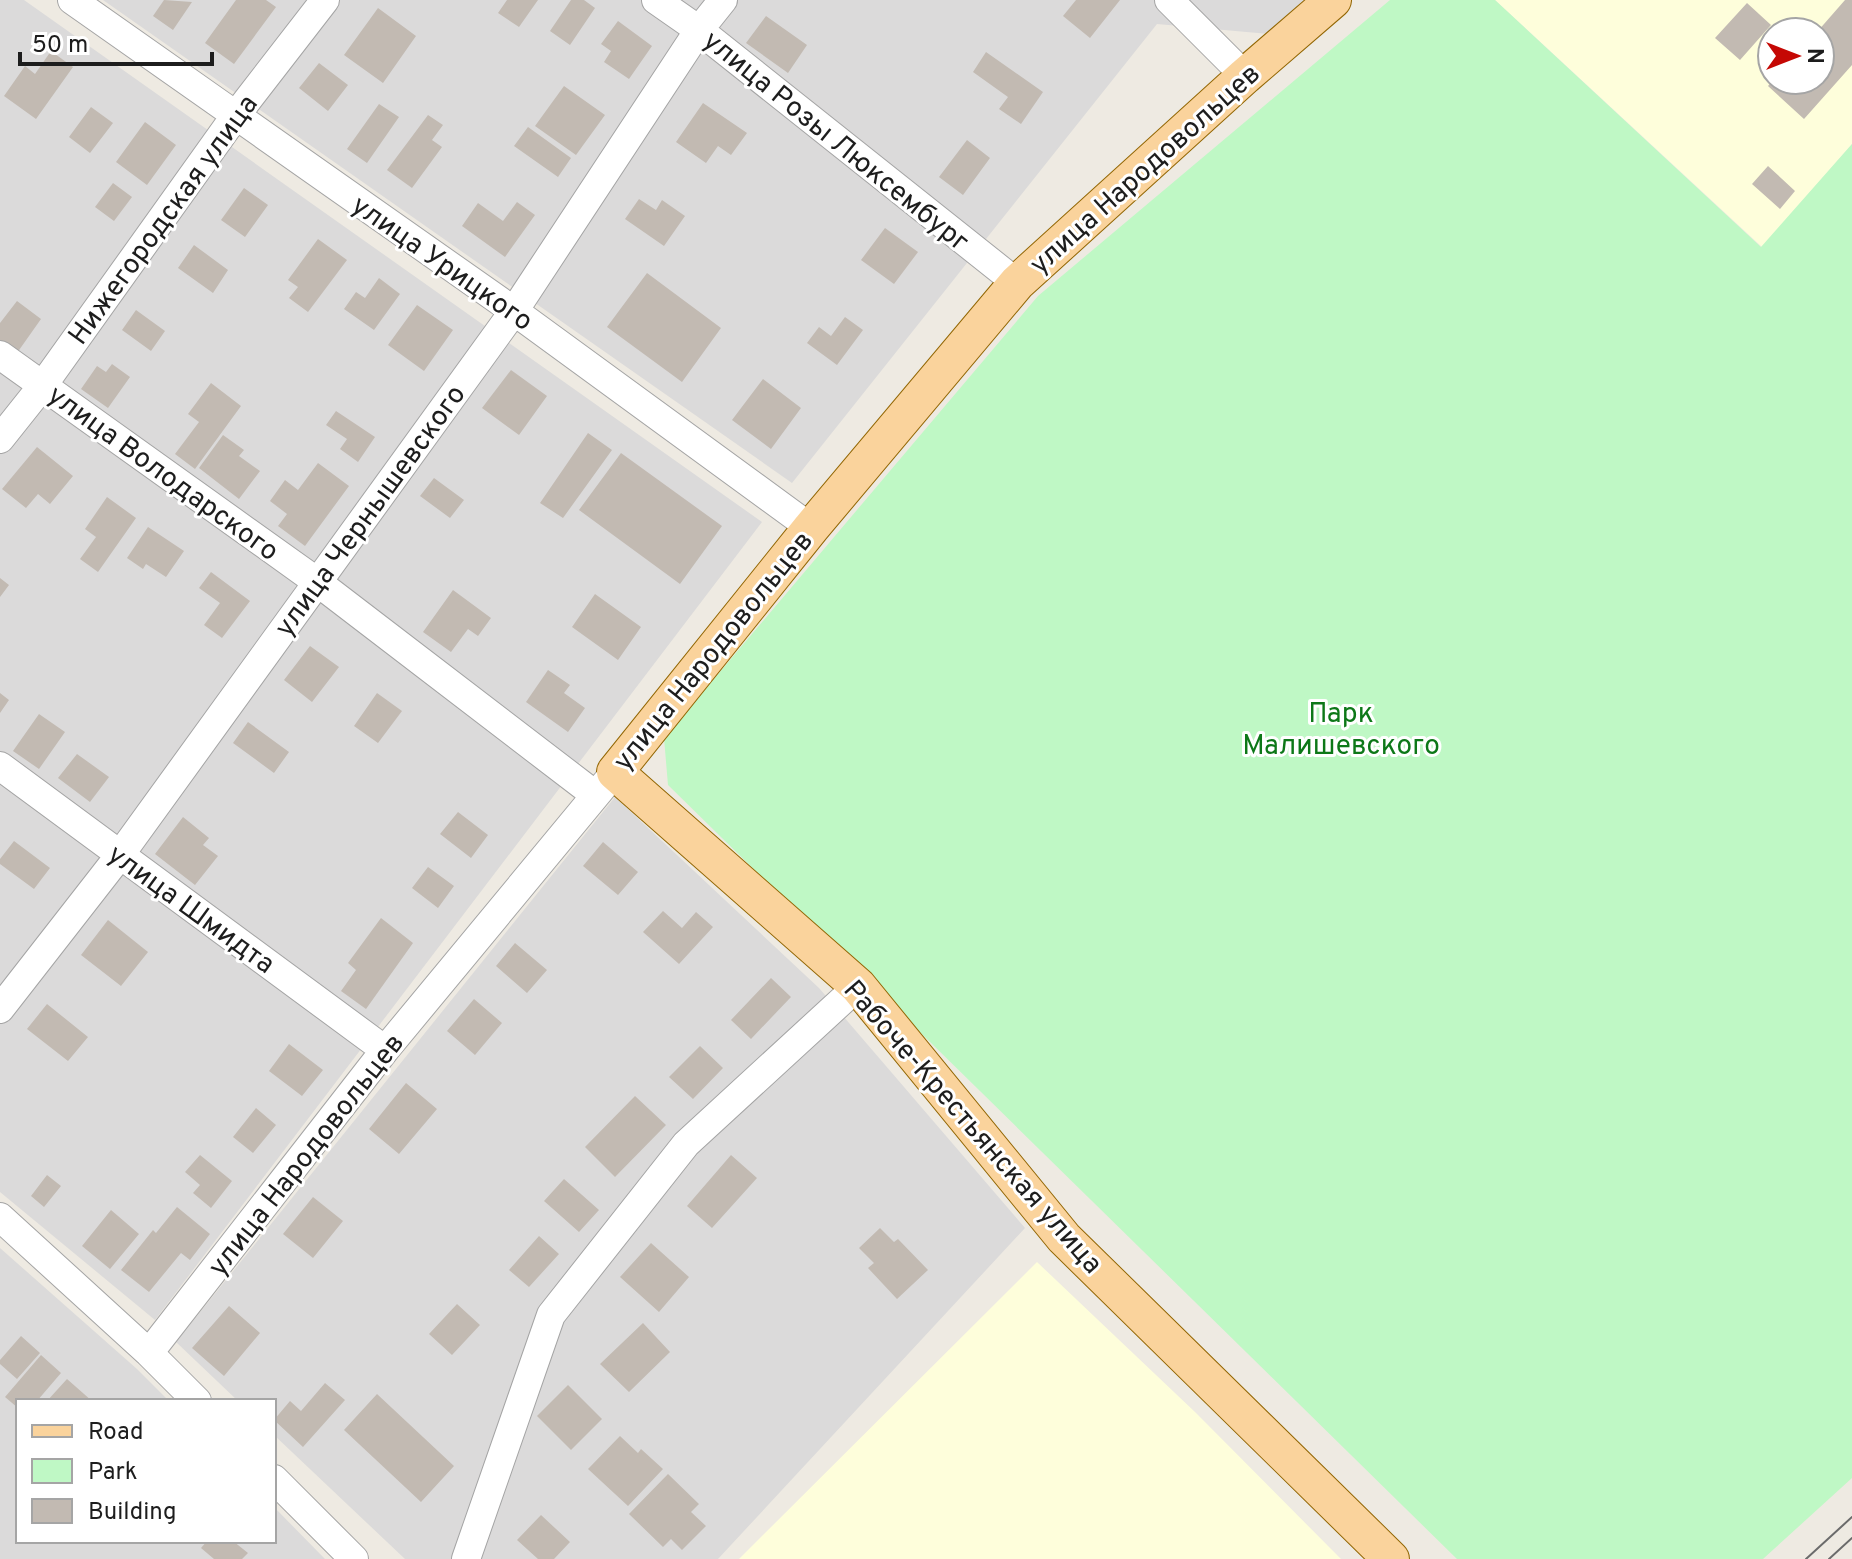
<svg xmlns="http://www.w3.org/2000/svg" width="1852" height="1559" viewBox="0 0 1852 1559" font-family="Overpass,sans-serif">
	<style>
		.residential { fill: #dbdada }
		.education { fill: #fefedb; fill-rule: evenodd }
		.park { fill: #bff8c5 }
		.building { fill: #c2bab2 }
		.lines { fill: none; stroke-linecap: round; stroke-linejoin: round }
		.minor-casing { stroke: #a4a4a4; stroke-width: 30 }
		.major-casing { stroke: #926603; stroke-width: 38 }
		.minor { stroke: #fff; stroke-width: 28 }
		.major { stroke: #fad39c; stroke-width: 36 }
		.tram { stroke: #6b6b6b; stroke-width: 2 }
		.labels { text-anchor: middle; stroke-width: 6; stroke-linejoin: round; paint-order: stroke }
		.street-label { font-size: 28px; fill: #1d1d1d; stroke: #fff }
		.park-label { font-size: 28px; fill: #0d7818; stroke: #fff }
	</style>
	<rect width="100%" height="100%" fill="#eeeae2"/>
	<path class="residential" d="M0 0H24L762 522 155 1320 0 1192Z
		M103 0H1309L1269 34 1157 24 792 483Z
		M615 797 819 988 1025 1228 718 1559H405L274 1435V1401H238L176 1342Z
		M0 1248 137 1369 169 1401H18V1541H274V1507L325 1559H0Z"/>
	<path class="education" d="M1495 0H1852V144L1762 247ZM1772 32H1820V80H1772Z
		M1037 1262 1195 1412 1341 1559H739Z"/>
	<path class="park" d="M1390 0H1495L1761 247 1852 144V1478L1763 1559H1457L668 785 664 738 1038 296Z"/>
	<path class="building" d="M164 0 192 2 173 30 153 16Z
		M236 0H266L276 7 234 64 205 43Z
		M507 0H538L519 27 498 13Z
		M571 0H584L595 8 570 45 550 31Z
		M1076 0H1120L1090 38 1063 16Z
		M1845 0H1852V65L1804 119 1768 86 1773 80H1820V32H1817Z
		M1747 3 1771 25 1740 60 1715 38Z
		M378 8 416 36 383 83 344 55Z
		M766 16 807 45 788 73 746 43Z
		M618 21 652 46 629 79 604 62 611 51 601 44Z
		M51 51 73 67 36 119 4 96 25 66 35 74Z
		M986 52 1043 92 1021 124 999 109 1008 97 973 72Z
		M319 63 348 85 328 111 299 88Z
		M564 86 605 115 576 155 535 126Z
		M703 103 747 133 731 155 718 146 706 163 676 142Z
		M379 104 399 117 367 163 347 149Z
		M91 107 113 123 90 153 69 137Z
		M428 115 443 125 432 140 442 147 412 188 387 170Z
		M145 122 176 145 147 185 116 162Z
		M528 127 571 158 558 177 514 146Z
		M967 140 990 158 963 195 939 177Z
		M1768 166 1795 191 1780 209 1752 184Z
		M113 183 132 197 114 221 95 207Z
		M244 188 268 205 245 237 221 220Z
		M639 199 656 210 662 200 685 216 664 246 625 219Z
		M517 202 535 215 505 257 462 226 478 203 503 221Z
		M885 228 918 252 894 284 861 260Z
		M318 239 347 260 308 312 289 298 298 287 288 280Z
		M194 245 228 270 213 293 178 268Z
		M647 273 721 328 682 382 607 327Z
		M379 278 400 294 374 330 344 309 356 292 365 298Z
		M17 301 41 319 17 353 0 340V323Z
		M417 305 453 330 424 371 388 345Z
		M136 310 165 331 151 351 122 330Z
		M845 317 863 330 837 365 807 343 819 327 831 336Z
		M112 364 130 377 108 408 81 389 97 366 106 372Z
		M511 370 547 396 519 435 482 408Z
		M763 379 801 408 771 449 732 420Z
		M211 383 241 406 195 469 175 454 199 422 188 414Z
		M336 411 375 437 358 462 340 449 347 439 326 425Z
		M588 433 612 450 563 518 540 503Z
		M223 435 244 450 239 456 260 471 239 499 199 468Z
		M37 447 73 476 50 504 38 494 26 508 2 489Z
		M621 453 722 526 680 584 579 510Z
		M318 463 349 486 305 546 278 526 287 514 270 501 285 480 298 490Z
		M434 478 464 500 450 518 420 496Z
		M107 497 136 518 98 572 80 559 96 537 85 529Z
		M148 527 184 551 166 577 146 564 143 569 127 558Z
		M211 572 250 601 222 638 204 625 220 603 199 588Z
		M0 578 9 585 0 597Z
		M453 590 491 618 478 636 468 629 451 652 423 632Z
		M595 594 641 627 618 660 572 627Z
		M310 646 339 667 312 702 284 680Z
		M548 670 570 685 564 693 585 708 568 732 526 702Z
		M0 693 9 700 0 713Z
		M377 693 402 711 378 743 354 726Z
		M39 714 65 732 39 769 13 751Z
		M248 722 289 752 274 773 233 743Z
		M77 754 109 777 90 802 58 778Z
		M458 812 488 835 471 858 440 834Z
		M183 817 209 838 203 845 218 856 195 885 155 854Z
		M14 841 50 868 34 889 0 864V859Z
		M603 842 638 872 618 895 583 866Z
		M428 867 454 886 438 908 412 888Z
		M663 911 682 928 696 912 713 927 679 964 643 932Z
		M381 918 413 943 366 1009 341 991 356 970 348 963Z
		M108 920 148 952 121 986 81 955Z
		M515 943 547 970 527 993 496 966Z
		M771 978 791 997 751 1039 731 1020Z
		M474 999 502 1023 475 1055 447 1031Z
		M47 1004 88 1037 68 1061 27 1029Z
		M289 1044 323 1070 302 1096 269 1071Z
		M700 1046 723 1068 693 1099 669 1077Z
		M406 1083 437 1109 399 1154 369 1129Z
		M635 1096 666 1125 615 1177 585 1147Z
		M256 1108 276 1125 253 1153 233 1137Z
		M200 1155 232 1181 211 1208 193 1193 200 1185 185 1172Z
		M731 1155 757 1178 712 1228 687 1206Z
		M47 1175 61 1186 44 1207 31 1196Z
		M564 1179 599 1210 579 1232 544 1201Z
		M313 1197 343 1221 313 1258 283 1234Z
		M177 1207 210 1234 190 1260 181 1253 149 1292 121 1270 153 1230 156 1233Z
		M111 1210 139 1234 110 1269 82 1246Z
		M880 1228 894 1242 898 1239 928 1270 897 1299 868 1268 874 1263 859 1248Z
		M539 1236 559 1254 529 1287 509 1270Z
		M651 1243 689 1277 659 1312 620 1277Z
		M457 1304 480 1325 452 1355 429 1334Z
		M229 1306 260 1333 224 1376 192 1348Z
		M643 1323 670 1352 629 1392 600 1364Z
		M21 1336 40 1353 17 1379 0 1364V1360Z
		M41 1355 61 1373 37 1401H18V1408L5 1397Z
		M67 1379 92 1401H47Z
		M325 1383 345 1400 303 1447 274 1420 290 1401 301 1411Z
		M568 1385 602 1419 571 1450 537 1416Z
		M377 1394 454 1466 421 1502 344 1430Z
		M620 1436 638 1453 641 1449 663 1469 628 1506 588 1469Z
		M668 1474 699 1504 691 1512 706 1526 682 1550 671 1539 663 1547 629 1514Z
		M541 1515 570 1542 554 1559H538L517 1540Z
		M207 1541H233L248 1553 242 1559H214L201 1548Z"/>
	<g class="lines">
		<g class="minor-casing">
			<path id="minor" d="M72 0 514 311 811 528
				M656 0 699 30 1017 283
				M1169 0 1245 76
				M0 355 316 581 594 794
				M0 439 43 385 236 115 325 0
				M0 766 385 1050
				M0 1009 120 855 514 311 699 30 723 0
				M0 1217 149 1353 197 1401
				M149 1353 385 1050 615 772
				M274 1479 354 1559
				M466 1559 551 1315 686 1144 858 986"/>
		</g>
		<g class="major-casing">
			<path id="major" d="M1333 0 1245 76 1017 283 811 528 615 772 858 986 1064 1238 1391 1559"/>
		</g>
		<use href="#minor" class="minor"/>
		<use href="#major" class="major"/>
		<path class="tram" d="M1806 1559 1852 1517
			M1829 1559 1852 1538"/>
	</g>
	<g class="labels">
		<g class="street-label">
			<text transform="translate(837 140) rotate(39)" y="10">улица Розы Люксембург</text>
			<text transform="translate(1144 168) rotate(-42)" y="10">улица Народовольцев</text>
			<text transform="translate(162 219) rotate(-54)" y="10">Нижегородская улица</text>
			<text transform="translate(443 262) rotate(35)" y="10">улица Урицкого</text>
			<text transform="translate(164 472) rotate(36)" y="10">улица Володарского</text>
			<text transform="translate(369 510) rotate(-54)" y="10">улица Чернышевского</text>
			<text transform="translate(712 650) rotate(-51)" y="10">улица Народовольцев</text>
			<text transform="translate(192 908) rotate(36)" y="10">улица Шмидта</text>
			<text transform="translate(974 1126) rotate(49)" y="10">Рабоче-Крестьянская улица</text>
			<text transform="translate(305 1154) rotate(-52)" y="10">улица Народовольцев</text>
		</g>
		<g class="park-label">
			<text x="1341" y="722">Парк<tspan x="1341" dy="32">Малишевского</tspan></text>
		</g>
	</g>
	<rect x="16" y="1399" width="260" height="144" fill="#ffffff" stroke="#a5a5a5" stroke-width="2"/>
	<rect x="32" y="1425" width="40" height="12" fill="#fad39c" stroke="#a5a5a5" stroke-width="2"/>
	<text x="88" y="1439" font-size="24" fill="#1d1d1d">Road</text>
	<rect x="32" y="1459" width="40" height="24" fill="#bff8c5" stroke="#a5a5a5" stroke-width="2"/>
	<text x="88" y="1479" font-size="24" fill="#1d1d1d">Park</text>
	<rect x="32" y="1499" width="40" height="24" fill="#c2bab2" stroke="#a5a5a5" stroke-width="2"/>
	<text x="88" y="1519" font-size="24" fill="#1d1d1d">Building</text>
	<g transform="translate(1796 56) rotate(90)"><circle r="38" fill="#ffffff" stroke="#a5a5a5" stroke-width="2"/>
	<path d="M0-6L14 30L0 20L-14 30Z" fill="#c50804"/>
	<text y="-12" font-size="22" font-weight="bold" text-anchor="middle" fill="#1d1d1d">N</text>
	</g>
	<path d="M20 52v12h192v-12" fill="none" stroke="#1d1d1d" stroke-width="4"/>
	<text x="32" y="52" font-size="24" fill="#1d1d1d" stroke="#ffffff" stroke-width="6" paint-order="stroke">50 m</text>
</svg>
